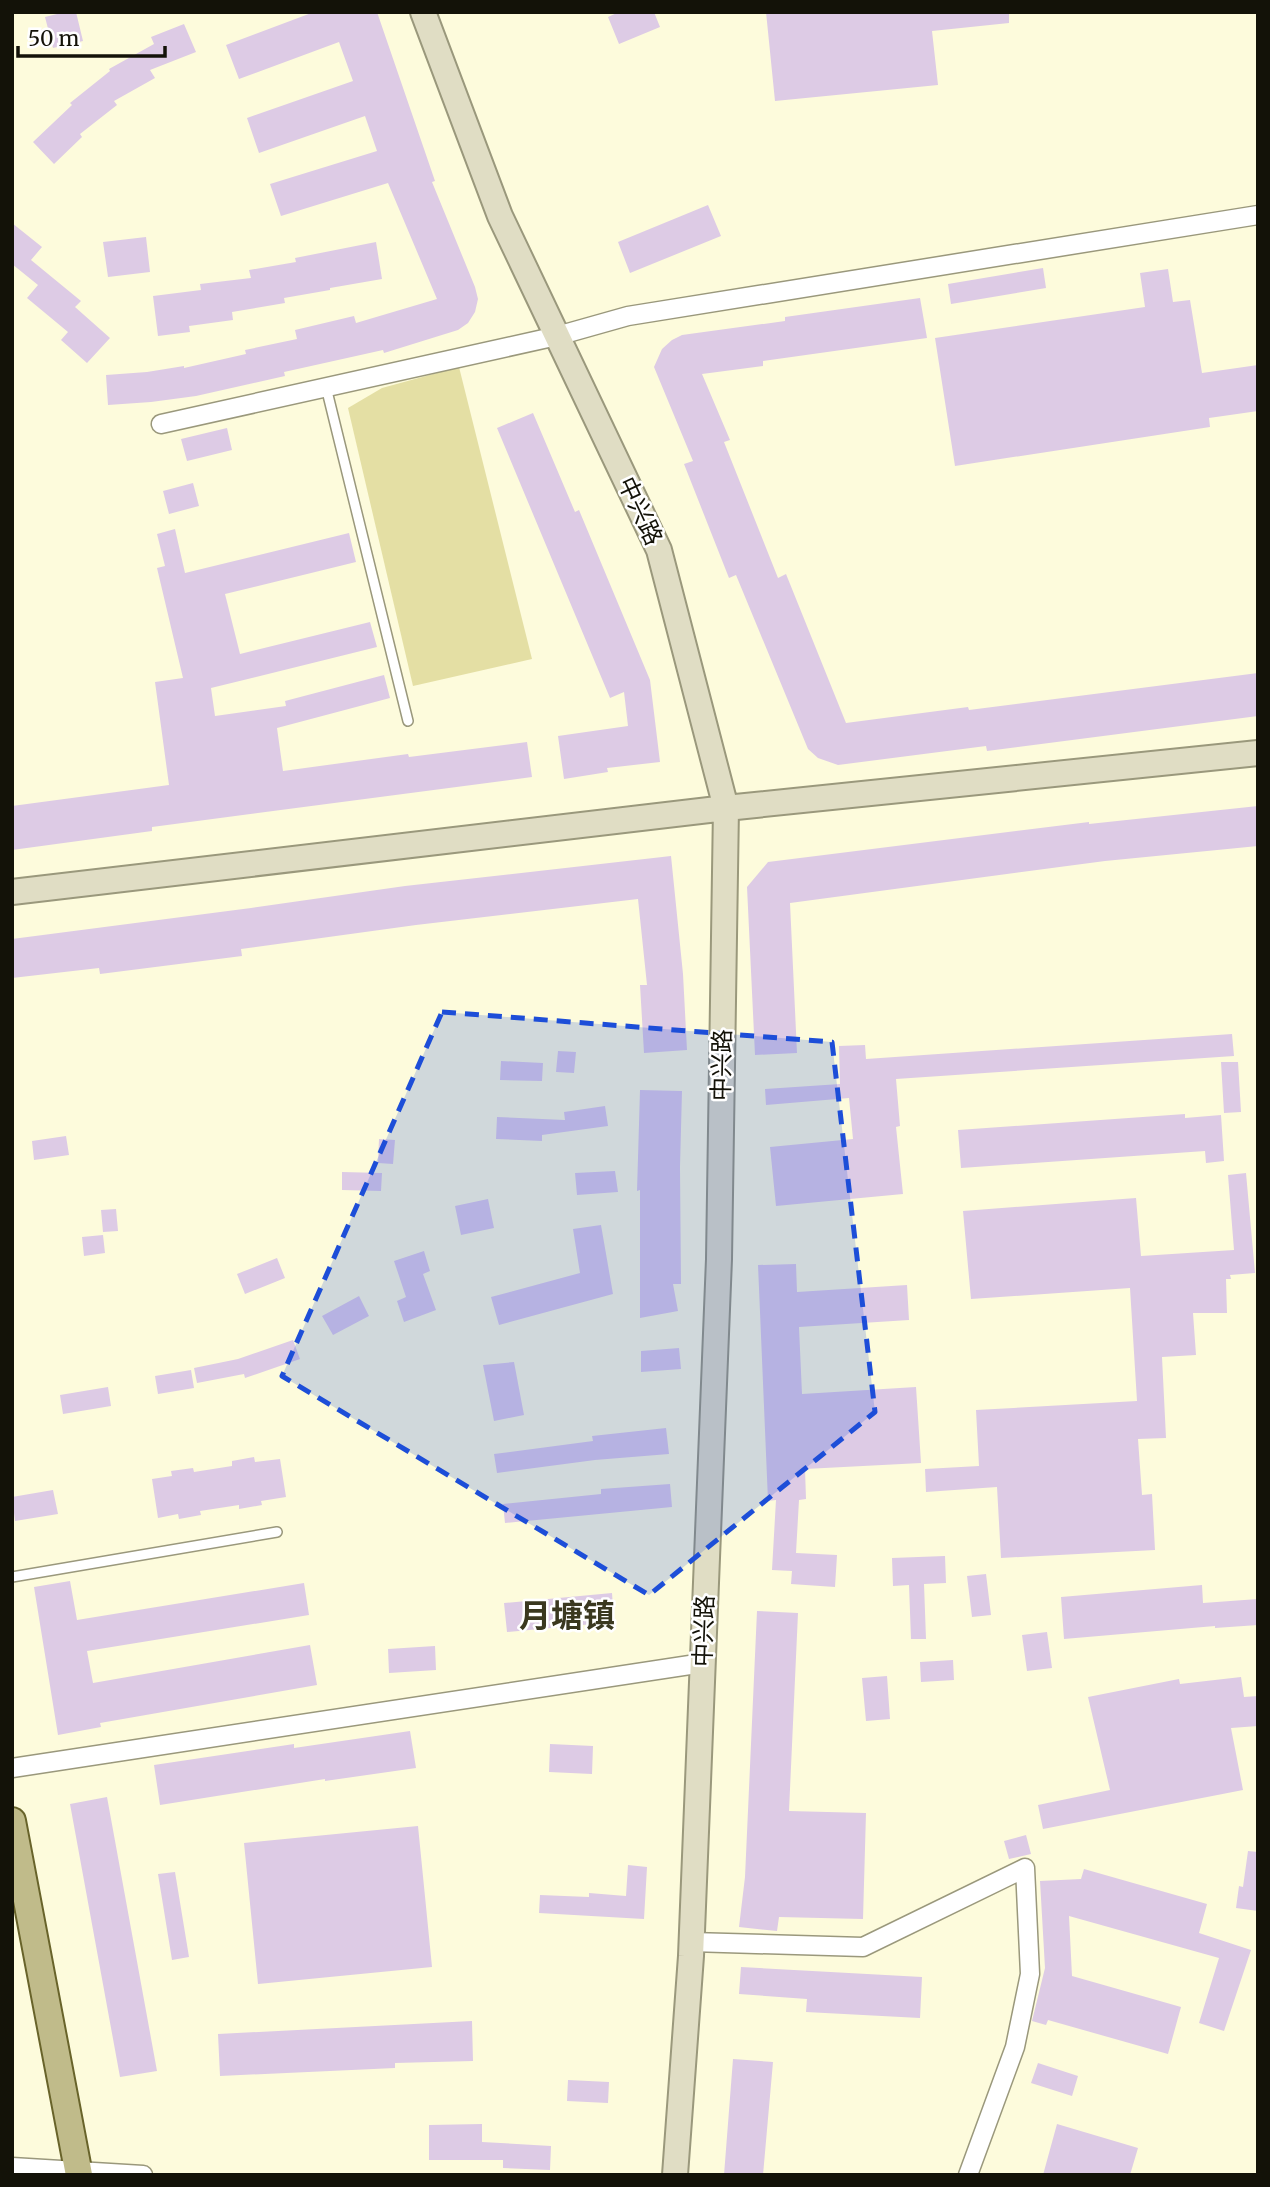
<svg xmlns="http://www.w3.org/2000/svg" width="1270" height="2187" viewBox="0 0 1270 2187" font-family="Merriweather,'Noto Sans SC',serif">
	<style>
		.green { fill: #e4dfa4 }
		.building { fill: #ddcbe5 }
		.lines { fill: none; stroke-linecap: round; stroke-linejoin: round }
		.lane-casing { stroke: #9a987c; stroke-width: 12 }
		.street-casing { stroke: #9a987c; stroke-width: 21 }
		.secondary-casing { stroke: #9a987c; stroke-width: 28 }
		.primary-casing { stroke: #68632a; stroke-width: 30 }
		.lane { stroke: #fff; stroke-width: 9 }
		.street { stroke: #fff; stroke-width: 18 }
		.secondary { stroke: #e0ddc4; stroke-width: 24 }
		.primary { stroke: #c0bb8a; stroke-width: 26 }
		.marked { fill: #1d4ed8; fill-opacity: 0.2; stroke: #1d4ed8; stroke-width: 5; stroke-dasharray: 14 9; stroke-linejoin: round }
		.labels { text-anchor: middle; stroke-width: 5; stroke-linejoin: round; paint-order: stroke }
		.street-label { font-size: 24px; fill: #131208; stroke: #fff }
		.district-label { font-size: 32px; font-weight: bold; fill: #3a381f; stroke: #fff }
	</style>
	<rect width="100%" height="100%" fill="#fdfbdc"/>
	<path class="green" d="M459 367 532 659 413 686 348 408 382 388Z"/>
	<path class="building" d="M65 12H76L83 41 53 48 45 17Z
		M314 12H377L435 181 432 182 475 287 478 299 475 312 468 323 458 330 384 353 383 350 284 372 285 376 196 396 151 402 108 405 106 375 147 372 184 366V368L246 354 245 350 297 339 295 330 354 316 356 323 437 299 388 183 281 216 270 184 377 151 365 116 259 153 247 118 353 81 339 42 239 79 226 45Z
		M619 12H654L660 27 619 44 608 17Z
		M766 12H1009V23L932 31 938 85 775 101Z
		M184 24 196 52 150 70 155 78 114 101 117 105 80 134 82 137 54 164 33 142 72 105 70 103 110 71 109 69 154 44 151 37Z
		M708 205 721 236 630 273 618 242Z
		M12 223 42 247 31 260 81 301 75 307 110 338 87 363 61 340 68 332 27 298 38 285 12 264Z
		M146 237 150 272 108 277 103 242Z
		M376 242 382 279 330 288V290L284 298 285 303 232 312 233 320 189 326 190 332 158 336 153 296 201 290 200 284 251 278 249 270 296 262 295 258Z
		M1043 268 1046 288 951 304 948 284Z
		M1168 269 1173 302 1190 300 1202 373 1258 365V411L1209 418 1210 427 955 466 935 338 1145 307 1140 273Z
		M920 298 927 338 763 361V366L702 374 730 440 724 442 778 578 786 574 846 723 968 707 969 710 1258 673V716L987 751 986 746 838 765 818 758 808 749 736 575 729 578 684 464 693 461 654 367 662 349 672 340 682 335 785 321V317Z
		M533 413 575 512 579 510 650 680 660 762 607 768 608 772 564 779 558 736 628 726 624 692 610 698 497 428Z
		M227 428 232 450 187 461 181 439Z
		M193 483 199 506 169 514 163 491Z
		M175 529 185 573 349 533 356 562 225 594 240 654 370 622 377 647 211 688 215 716 286 706 285 701 384 675 390 698 277 728 283 771 408 754 409 757 527 742 532 777 152 827V831L12 850V806L169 785 155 682 183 678 157 568 165 566 157 534Z
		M1258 806V846L1105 861 790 903 797 1053 755 1055 747 887 768 862 1089 822V824Z
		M671 856 683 974 687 1050 644 1053 640 985H647L638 899 416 925 241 949 242 956 100 974 99 968 12 978V939L251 908 405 886Z
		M1232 1034 1234 1056 896 1079 900 1126 896 1127 903 1194 776 1206 770 1147 853 1139 849 1098 766 1105 765 1089 840 1084 839 1046 865 1045 866 1059Z
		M558 1051 576 1052 574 1073 556 1072Z
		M501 1061 543 1063 542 1081 500 1080Z
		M1221 1062H1238L1241 1112 1224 1113Z
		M640 1090 682 1091 680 1167 681 1284H673L678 1311 640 1318V1190L637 1191Z
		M605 1106 608 1126 542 1135V1141L496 1139 497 1117 565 1120 564 1112Z
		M1185 1114V1118L1221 1115 1224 1161 1206 1163 1205 1151 961 1168 958 1130Z
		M66 1136 69 1155 34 1160 32 1141Z
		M379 1139 395 1140 393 1164 378 1163Z
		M615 1171 618 1192 577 1195 575 1173Z
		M342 1172 382 1173 381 1191 342 1190Z
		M1246 1173 1255 1273 1230 1275 1231 1279H1226L1227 1313H1193L1196 1355 1162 1357 1166 1438 1138 1439 1142 1495 1152 1494 1155 1550 1001 1558 997 1487 926 1492 925 1469 979 1466 976 1410 1137 1401 1130 1288 971 1299 963 1211 1136 1198 1141 1256 1234 1250 1228 1175Z
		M488 1199 494 1228 461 1235 455 1206Z
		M116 1209 118 1231 103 1232 101 1210Z
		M601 1225 613 1294 499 1325 491 1297 580 1273 573 1229Z
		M103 1235 105 1253 84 1256 82 1237Z
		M424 1251 430 1271 423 1274 436 1310 404 1322 397 1301 406 1297 394 1261Z
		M277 1258 285 1278 245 1294 237 1274Z
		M796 1264 797 1292 907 1285 909 1320 799 1327 802 1394 916 1387 921 1463 805 1469 806 1499 799 1500 796 1553 837 1555 835 1587 791 1584 792 1571 772 1570 776 1500 768 1501 758 1265Z
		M359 1296 369 1316 333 1335 322 1316Z
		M293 1340 300 1359 245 1378 244 1374 197 1383 194 1368 238 1359Z
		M679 1348 681 1369 641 1372V1351Z
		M514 1362 524 1415 494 1421 483 1365Z
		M191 1370 194 1388 158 1394 155 1376Z
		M108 1387 111 1406 63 1414 60 1395Z
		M666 1428 669 1454 595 1460 497 1473 494 1454 593 1441 592 1436Z
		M254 1457 255 1462 280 1459 286 1497 261 1501 262 1505 239 1509V1505L200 1511 201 1515 179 1519 178 1514 158 1518 152 1479 172 1476 171 1471 193 1468 194 1472 232 1466V1461Z
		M670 1484 672 1507 505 1523 503 1504 601 1494V1489Z
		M53 1490 58 1514 15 1521 12 1497Z
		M945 1556 946 1583 924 1584 926 1639H911L909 1585 893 1586 892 1558Z
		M986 1574 991 1615 972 1617 967 1576Z
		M70 1581 77 1620 304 1583 309 1615 87 1651 93 1683 310 1645 317 1685 100 1723 101 1727 58 1735 34 1587Z
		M1202 1585 1203 1603 1258 1599V1625L1215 1628V1626L1064 1639 1061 1597Z
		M612 1593 614 1622 507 1632 504 1603Z
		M757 1611 798 1613 789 1811 866 1813 863 1919 779 1917 777 1931 739 1927 745 1877Z
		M1047 1632 1052 1668 1027 1671 1022 1635Z
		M435 1646 436 1670 389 1673 388 1649Z
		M953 1660 954 1680 921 1682 920 1662Z
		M887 1676 890 1719 866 1721 862 1678Z
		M1241 1677 1244 1697 1258 1696V1726L1231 1728 1243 1790 1043 1829 1038 1805 1110 1790 1088 1697 1179 1679 1180 1684Z
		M410 1731 416 1768 325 1781V1779L160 1805 154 1765 294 1744V1748Z
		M550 1744 593 1746 592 1774 549 1772Z
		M107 1797 157 2071 120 2077 70 1804Z
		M418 1826 432 1967 258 1984 244 1843Z
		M1026 1835 1031 1854 1009 1859 1004 1841Z
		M1248 1851 1258 1852V1911L1236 1908 1239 1886 1243 1887Z
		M628 1865 647 1867 644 1919 539 1913 540 1895 589 1897V1893L626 1896Z
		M1084 1869 1207 1904 1199 1933 1251 1950 1224 2031 1199 2023 1219 1958 1069 1916 1072 1976 1181 2007 1168 2054 1048 2020 1046 2025 1032 2021 1045 1968 1040 1881 1081 1879Z
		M175 1872 189 1957 172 1960 158 1874Z
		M741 1967 922 1977 920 2018 806 2012 807 1999 739 1994Z
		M472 2021 473 2061 395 2063V2068L220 2076 218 2034Z
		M733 2059 773 2062 763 2175H724Z
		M1038 2063 1078 2076 1072 2096 1031 2083Z
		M568 2080 609 2082 608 2103 567 2101Z
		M482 2124V2142L551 2146 550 2170 503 2168V2160H429V2125Z
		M1057 2124 1138 2148 1130 2175H1043Z"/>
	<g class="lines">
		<g class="lane-casing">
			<path id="lane" d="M326 387 408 721
				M12 1577 277 1532"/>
		</g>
		<g class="street-casing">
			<path id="street" d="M161 424 557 336 628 316 1258 215
				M12 1768 703 1663
				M691 1942 863 1947 1025 1868 1030 1974 1015 2047 968 2175
				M12 2167 143 2175"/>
		</g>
		<g class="secondary-casing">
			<path id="secondary" d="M423 12 500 216 659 550 726 808 719 1259 691 1956 675 2175
				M12 892 726 808 1258 753"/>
		</g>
		<g class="primary-casing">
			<path id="primary" d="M12 1821 79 2175"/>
		</g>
		<use href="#lane" class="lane"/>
		<use href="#street" class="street"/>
		<use href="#secondary" class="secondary"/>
		<use href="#primary" class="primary"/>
	</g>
	<path class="marked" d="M442 1012 832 1042 875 1412 649 1595 282 1376Z"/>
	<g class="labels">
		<g class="street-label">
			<text transform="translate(640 511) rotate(65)" y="8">中兴路</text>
			<text transform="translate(722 1065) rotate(-89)" y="8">中兴路</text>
			<text transform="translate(704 1631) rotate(-88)" y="8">中兴路</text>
		</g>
		<g class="district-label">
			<text x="567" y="1627">月塘镇</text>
		</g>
	</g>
	<rect width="1270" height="2187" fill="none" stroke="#131208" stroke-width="28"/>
	<path d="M18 46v10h147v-10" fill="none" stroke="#131208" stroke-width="3.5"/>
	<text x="28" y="46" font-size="21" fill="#131208" stroke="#ffffff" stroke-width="5" paint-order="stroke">50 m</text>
</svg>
